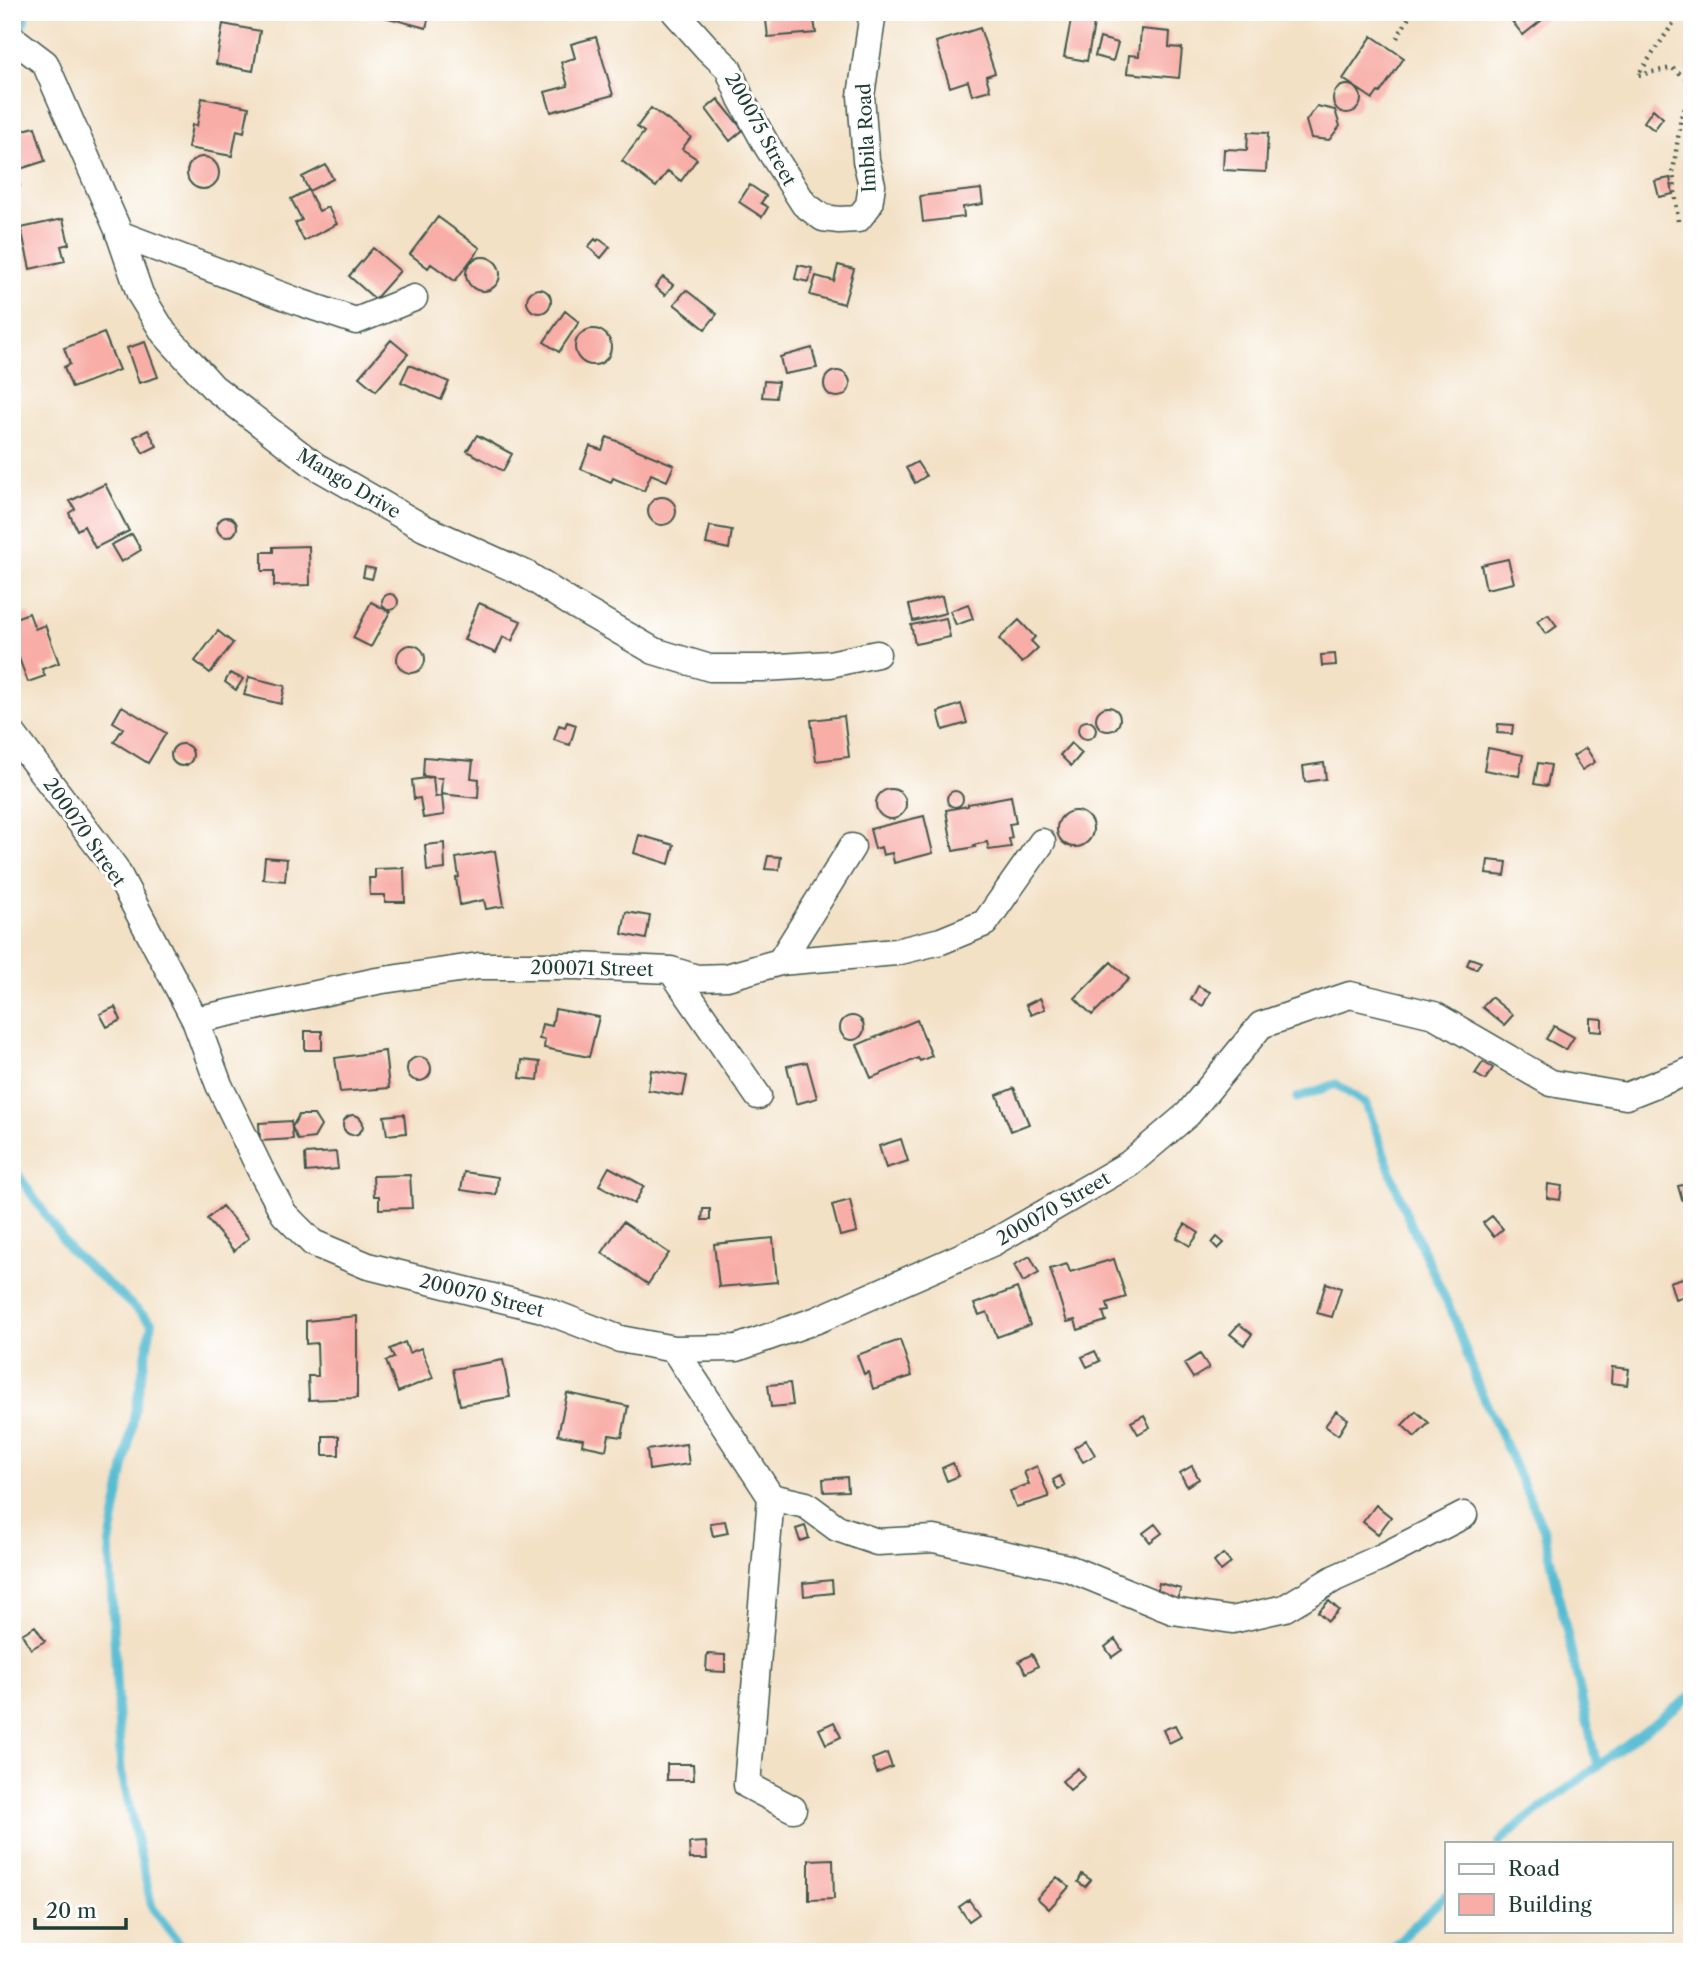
<svg xmlns="http://www.w3.org/2000/svg" width="1704" height="1964" viewBox="0 0 1704 1964" font-family="'Libre Caslon Text',serif">
	<style>
		.lines { fill: none; stroke-linecap: round; stroke-linejoin: round }
		.stream { stroke: #54bbd2; stroke-width: 9 }
		.building { fill: #f8ada7 }
		.street-casing { stroke: #3f564a; stroke-width: 29 }
		.path { stroke: #3f564a; stroke-width: 4.5; stroke-dasharray: 2 5; stroke-linecap: butt }
		.street { stroke: #fff; stroke-width: 26 }
		.labels { text-anchor: middle; stroke-width: 6; stroke-linejoin: round; paint-order: stroke }
		.street-label { font-size: 19px; fill: #1f3d34; stroke: #fff }
	</style>
	<rect width="100%" height="100%" fill="#fff"/>
	<filter id="ink" filterUnits="userSpaceOnUse"><feTurbulence type="fractalNoise" baseFrequency=".0143" numOctaves="2"/><feDisplacementMap in="SourceGraphic" scale="14" xChannelSelector="R" yChannelSelector="G"/><feConvolveMatrix kernelMatrix="1 2 1 2 8 2 1 2 1" color-interpolation-filters="sRGB"/></filter>
	<filter id="wash" filterUnits="userSpaceOnUse"><feTurbulence type="fractalNoise" baseFrequency=".00686" numOctaves="4" result="noise"/><feDisplacementMap in="SourceGraphic" scale="28" xChannelSelector="R" yChannelSelector="G"/><feGaussianBlur stdDeviation="1.57" result="paint"/><feColorMatrix in="noise" values="0 0 0 0 0 0 0 0 0 0 0 0 0 0 0 0 0 1.4 0 .05"/><feComposite in="paint" operator="in"/></filter>
	<g filter="url(#wash)">
		<rect width="100%" height="100%" fill="#f3e1c6"/>
		<g class="lines">
			<path class="stream" d="M19 33 27 12
				M1297 1098 1336 1084 1366 1104 1405 1211 1455 1320 1477 1383 1544 1530 1597 1766
				M12 1166 70 1250 152 1323 109 1546 121 1770 152 1907 186 1952
				M1499 1843 1516 1827 1692 1695
				M1387 1952 1447 1894"/>
		</g>
		<g id="blocks">
			<path class="building" d="M382 12H430L426 28 381 16Z
				M765 12H795V15L813 13 816 33 768 37Z
				M1521 12H1543L1547 16 1523 35 1511 20Z
				M1071 20 1094 25 1087 61 1064 57Z
				M223 24 260 31 253 71 216 64Z
				M980 28 995 73 986 76 990 90 972 95 968 81 950 87 936 42Z
				M1141 29 1170 32 1169 47 1182 48 1179 78 1127 73 1129 55 1139 56Z
				M1372 36 1404 58 1380 93 1378 92 1373 99 1343 79Z
				M596 37 613 95 551 112 545 92 568 86 561 62 575 58 571 44Z
				M1100 38 1118 43 1113 61 1095 56Z
				M1691 55H1692V74L1686 72Z
				M1333 99a14 14 0 1 1 28 0a14 14 0 1 1-28 0Z
				M202 98 249 107 244 132 237 130 232 156 188 148 192 125 197 126Z
				M718 99 743 130 730 141 706 109Z
				M1317 106 1335 110 1340 126 1329 140 1311 138 1306 121Z
				M651 108 691 137 682 149 697 159 681 181 668 171 656 187 622 161 644 132 637 127Z
				M1653 109 1663 118 1654 130 1644 122Z
				M35 127 45 161 17 170 12 153V133Z
				M1248 132 1268 133 1266 172 1223 170 1224 149 1247 150Z
				M187 173a16 16 0 1 1 32 0a16 16 0 1 1-32 0Z
				M326 165 333 179 309 191 302 177Z
				M12 167 20 186 12 189Z
				M1670 178 1673 194 1659 197 1655 181Z
				M750 185 766 196 761 203 768 207 762 217 739 202Z
				M981 189 983 204 963 207 964 217 923 222 920 196Z
				M308 190 319 211 328 207 337 224 304 241 295 223 302 220 291 199Z
				M438 217 480 248 455 281 431 264 428 268 410 254Z
				M63 219 69 244 61 246 65 261 30 269 21 228Z
				M595 239 597 241 599 239 610 247 601 258 588 247Z
				M373 248 400 271 375 299 349 276Z
				M466 274a17 17 0 1 1 34 0a17 17 0 1 1-34 0Z
				M798 265 812 268 809 282 795 279Z
				M838 265 854 269 844 304 810 295 816 276 834 281Z
				M663 277 673 285 665 295 655 287Z
				M527 301a12 12 0 1 1 24 0a12 12 0 1 1-24 0Z
				M686 290 717 314 705 329 674 304Z
				M565 311 579 322 559 352 544 342Z
				M575 347a18 18 0 1 1 36 0a18 18 0 1 1-36 0Z
				M104 333 119 370 72 388 64 367 70 364 64 348Z
				M391 340 408 354 376 391 359 377Z
				M145 342 158 377 139 383 127 348Z
				M812 348 817 368 784 374 780 357Z
				M409 365 449 382 441 400 401 382Z
				M824 384a13 13 0 1 1 26 0a13 13 0 1 1-26 0Z
				M764 381 778 382 776 398 762 397Z
				M148 430 157 446 143 453 134 437Z
				M477 435 512 454 503 471 467 451Z
				M607 437 674 465 667 481 651 474 644 491 613 478 611 482 581 469 590 446 602 450Z
				M917 462 926 476 915 483 906 468Z
				M105 484 129 531 95 548 84 526 77 530 69 513 75 509 70 501Z
				M648 511a14 14 0 1 1 28 0a14 14 0 1 1-28 0Z
				M217 527a10 10 0 1 1 20 0a10 10 0 1 1-20 0Z
				M710 526 732 530 729 549 706 544Z
				M132 534 141 550 121 562 111 545Z
				M309 546 310 585 274 586V571H262V552H273V547Z
				M1508 559 1514 583 1486 589 1481 565Z
				M365 567 375 569 372 579 363 577Z
				M382 602a8 8 0 1 1 16 0a8 8 0 1 1-16 0Z
				M942 596 946 613 913 621 909 605Z
				M371 602 390 612 371 647 353 638Z
				M479 603 521 621 512 641 503 637 496 653 464 640Z
				M968 604 973 619 956 625 950 611Z
				M29 613 35 629 45 625 59 663 42 669 45 676 28 682 12 640V619Z
				M1548 614 1557 626 1546 634 1537 621Z
				M946 618 950 637 915 644 911 625Z
				M1019 620 1035 637 1031 641 1038 648 1022 663 999 639Z
				M218 631 233 643 210 673 195 661Z
				M397 659a14 14 0 1 1 28 0a14 14 0 1 1-28 0Z
				M1335 654 1336 665 1322 666 1321 655Z
				M230 673 243 679 236 690 225 682Z
				M249 677 285 686 281 704 244 695Z
				M961 704 967 723 943 730 938 712Z
				M122 706 166 733 148 763 114 742 123 728 113 722Z
				M1096 719a12 12 0 1 1 24 0a12 12 0 1 1-24 0Z
				M844 716 849 757 816 761 811 720Z
				M1078 730a9 9 0 1 1 18 0a9 9 0 1 1-18 0Z
				M567 722 576 725 570 745 554 740 559 725 565 727Z
				M1498 724 1513 725 1512 734 1497 733Z
				M1071 743 1082 753 1071 766 1060 755Z
				M171 755a11 11 0 1 1 22 0a11 11 0 1 1-22 0Z
				M1488 748 1523 755 1519 776 1484 770Z
				M1586 748 1595 762 1582 770 1573 756Z
				M424 757 473 761 471 778 479 779 478 798 441 794 442 778 423 776Z
				M1324 763 1326 779 1305 782 1303 766Z
				M1538 763 1551 765 1547 786 1534 784Z
				M433 777 435 797 442 796 444 815 423 818 420 798 414 799 412 780Z
				M876 804a15 15 0 1 1 30 0a15 15 0 1 1-30 0Z
				M947 799a8 8 0 1 1 16 0a8 8 0 1 1-16 0Z
				M1011 796 1016 823 1009 824 1012 838 1009 839 1011 847 989 850 987 842 974 845 975 847 953 851 946 810 968 806V804Z
				M1057 829a18 18 0 1 1 36 0a18 18 0 1 1-36 0Z
				M924 816 933 853 894 863 892 853 883 855 881 847 875 849 870 829Z
				M639 835 674 845 669 864 634 853Z
				M444 843 445 869 427 871 425 845Z
				M495 851 504 906 486 909 484 900 460 905 456 878 459 877 456 858Z
				M768 856 781 857 779 870 765 869Z
				M265 857 287 859 285 881 263 879Z
				M1488 860 1507 862 1505 876 1486 874Z
				M404 868 405 902H385V895H370L369 878H375V869Z
				M626 912 650 916 646 939 622 934Z
				M1470 958 1481 962 1476 969 1467 965Z
				M1111 962 1129 979 1092 1015 1075 998Z
				M1198 986 1210 992 1203 1006 1191 1000Z
				M1491 997 1513 1015 1504 1025 1482 1007Z
				M1040 998 1045 1009 1031 1015 1026 1005Z
				M115 1007 121 1020 107 1027 100 1014Z
				M555 1009 599 1017 589 1057 544 1048 545 1040 539 1039 542 1024 552 1026Z
				M840 1028a12 12 0 1 1 24 0a12 12 0 1 1-24 0Z
				M1590 1018 1602 1019V1032L1590 1031Z
				M917 1020 932 1056 920 1061 918 1058 871 1078 857 1045Z
				M1554 1026 1574 1037 1566 1050 1546 1039Z
				M305 1031H322V1050H305Z
				M385 1051 389 1088 340 1092 335 1058Z
				M407 1069a12 12 0 1 1 24 0a12 12 0 1 1-24 0Z
				M522 1060 540 1062 538 1080 520 1078Z
				M807 1062 817 1098 796 1104 787 1066Z
				M1483 1062 1493 1068 1485 1080 1475 1074Z
				M651 1070 687 1076 683 1096 648 1090Z
				M1014 1088 1029 1124 1011 1131 997 1095Z
				M404 1114 406 1133 387 1135 384 1116Z
				M343 1125a10 10 0 1 1 20 0a10 10 0 1 1-20 0Z
				M299 1115H314L321 1126 314 1138 298 1140 292 1127Z
				M291 1121 293 1139 260 1141 259 1123Z
				M901 1139 908 1161 886 1168 879 1146Z
				M336 1152 338 1169 306 1172 305 1154Z
				M609 1167 644 1186 634 1204 599 1185Z
				M464 1172 498 1177 496 1195 461 1190Z
				M410 1175 412 1208 379 1209V1196H374L373 1176Z
				M1692 1183V1197L1682 1200 1678 1186Z
				M1548 1184 1562 1186 1560 1200 1547 1198Z
				M850 1200 857 1232 840 1236 832 1205Z
				M222 1206 249 1238 234 1251 207 1219Z
				M703 1209H710V1220H702Z
				M1492 1216 1503 1229 1494 1237 1483 1223Z
				M623 1222 669 1253 648 1284 602 1253Z
				M1185 1224 1199 1233 1190 1246 1177 1238Z
				M1217 1237 1224 1243 1218 1249 1212 1243Z
				M773 1238 777 1282 719 1287 714 1244Z
				M1030 1256 1039 1273 1023 1282 1014 1265Z
				M1114 1259 1126 1297 1107 1303 1109 1311 1103 1312 1106 1321 1078 1330 1075 1320 1067 1322 1050 1269 1067 1264 1070 1272Z
				M1686 1277 1692 1294 1675 1299 1670 1282Z
				M1326 1283 1341 1288 1332 1317 1317 1313Z
				M1017 1288 1030 1325 997 1337 987 1312 979 1315 974 1304Z
				M357 1316V1398L309 1400 308 1376H318L317 1343 306 1344V1321Z
				M1239 1324 1252 1334 1244 1345 1230 1334Z
				M900 1340 912 1376 873 1389 868 1372 864 1374 857 1355Z
				M405 1342 409 1353 421 1348 433 1378 398 1392 386 1361 394 1358 390 1349Z
				M1095 1351 1100 1361 1087 1367 1082 1357Z
				M1200 1354 1209 1368 1193 1378 1184 1364Z
				M503 1360 510 1397 460 1405 453 1369Z
				M1612 1367 1629 1369 1627 1385 1611 1383Z
				M790 1383 793 1405 771 1407 768 1385Z
				M567 1393 628 1406 622 1437 609 1435 606 1450 582 1445 583 1439 558 1435Z
				M1336 1411 1348 1419 1338 1435 1325 1426Z
				M1416 1411 1429 1423 1415 1437 1402 1425Z
				M1144 1415 1150 1427 1138 1434 1131 1422Z
				M323 1436H339V1455H323Z
				M1086 1440 1095 1455 1083 1462 1074 1448Z
				M686 1444 689 1464 649 1470 647 1450Z
				M953 1463 959 1476 947 1481 942 1468Z
				M1037 1466 1049 1497 1016 1507 1010 1491 1029 1484 1024 1472Z
				M1192 1466 1199 1479 1187 1486 1180 1473Z
				M1060 1476 1065 1486 1058 1490 1053 1480Z
				M847 1477 848 1491 824 1492 823 1479Z
				M1376 1505 1391 1517 1378 1534 1363 1522Z
				M725 1521 728 1533 713 1536 710 1523Z
				M1155 1524 1162 1533 1150 1542 1143 1533Z
				M805 1526 809 1538 800 1541 796 1529Z
				M1223 1554 1231 1563 1221 1571 1214 1562Z
				M832 1580 833 1593 804 1596 803 1583Z
				M1159 1583 1181 1589 1177 1599 1157 1594Z
				M1329 1601 1339 1610 1328 1621 1318 1612Z
				M35 1626 45 1641 31 1649 22 1634Z
				M1115 1639 1122 1650 1112 1657 1105 1647Z
				M707 1654 725 1655V1672L706 1671Z
				M1032 1654 1038 1666 1026 1673 1019 1661Z
				M834 1722 841 1737 826 1744 819 1729Z
				M1175 1725 1181 1737 1169 1743 1163 1730Z
				M887 1753 892 1767 877 1773 872 1759Z
				M667 1764H693L694 1780H667Z
				M1078 1768 1085 1777 1070 1790 1062 1781Z
				M706 1842 707 1859H690L689 1843Z
				M833 1859 834 1899 809 1900V1860Z
				M1082 1874 1091 1880 1085 1887 1078 1882Z
				M1057 1877 1069 1887 1049 1909 1037 1898Z
				M969 1900 979 1914 969 1921 959 1907Z"/>
		</g>
	</g>
	<g filter="url(#ink)">
		<use href="#blocks" fill-opacity="0" stroke="#3f564a" stroke-width="2"/>
		<g class="lines">
			<g class="street-casing">
				<path id="street" d="M675 12 708 49 728 68 741 99 767 146 804 204 823 218 839 220 858 219 869 205 872 185 866 160 861 96 873 12
					M12 38 45 63 118 230 140 294 164 333 213 387 314 465 424 528 526 574 571 603 654 651 710 668H764L830 664 877 654
					M119 234 302 303 356 321 414 298
					M12 733 115 868 195 1020 219 1085 260 1169 284 1214 313 1243 368 1266 542 1309 620 1339 674 1349 737 1348 817 1320 994 1242 1129 1164 1188 1114 1261 1025 1350 995 1434 1015 1551 1083 1626 1096 1692 1070
					M780 962 852 847
					M671 970 758 1096
					M195 1020 377 981 479 966H576L671 970 697 978 727 977 780 962 896 952 941 941 985 923 1042 842
					M674 1349 771 1497 747 1785 793 1809
					M771 1497 806 1505 837 1528 877 1542 934 1539 1068 1568 1173 1611 1232 1620 1285 1608 1335 1578 1380 1558 1464 1515"/>
			</g>
			<path class="path" d="M1681 12 1638 75 1672 68 1692 82
				M1397 38 1412 12
				M1678 221 1673 172 1681 117 1692 93"/>
			<use href="#street" class="street"/>
		</g>
	</g>
	<g class="labels">
		<g class="street-label">
			<text transform="translate(761 129) rotate(61)" y="7">200075 Street</text>
			<text transform="translate(866 138) rotate(-93)" y="7">Imbila Road</text>
			<text transform="translate(349 483) rotate(31)" y="7">Mango Drive</text>
			<text transform="translate(85 832) rotate(55)" y="7">200070 Street</text>
			<text transform="translate(592 968) rotate(1)" y="7">200071 Street</text>
			<text transform="translate(1053 1208) rotate(-30)" y="7">200070 Street</text>
			<text transform="translate(482 1295) rotate(14)" y="7">200070 Street</text>
		</g>
	</g>
	<rect width="1704" height="1964" fill="none" stroke="#fff" stroke-width="42"/>
	<rect x="1445" y="1842" width="228" height="91" fill="#ffffff" stroke="#a5b1ae" stroke-width="2"/>
	<rect x="1459" y="1864" width="35" height="10" fill="#ffffff" stroke="#a5b1ae" stroke-width="2"/>
	<text x="1508" y="1876" font-size="21" fill="#1f3d34">Road</text>
	<rect x="1459" y="1894" width="35" height="21" fill="#f8ada7" stroke="#a5b1ae" stroke-width="2"/>
	<text x="1508" y="1912" font-size="21" fill="#1f3d34">Building</text>
	<path d="M35 1918v10h91v-10" fill="none" stroke="#1f3d34" stroke-width="3.5"/>
	<text x="46" y="1918" font-size="21" fill="#1f3d34" stroke="#ffffff" stroke-width="5" paint-order="stroke">20 m</text>
</svg>
